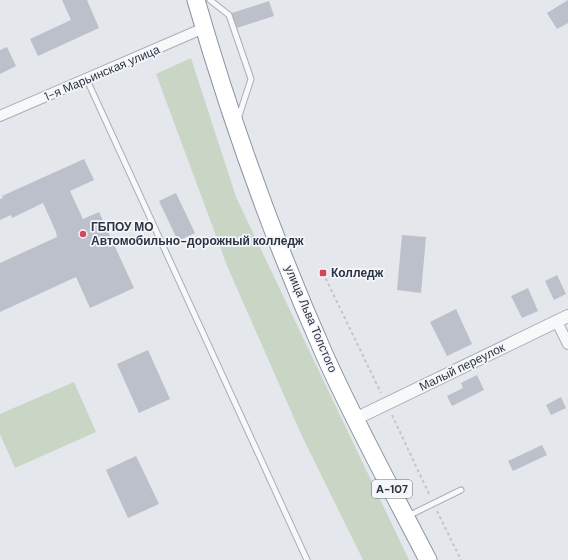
<svg xmlns="http://www.w3.org/2000/svg" width="568" height="560" viewBox="0 0 568 560" font-family="'DM Sans',sans-serif">
	<style>
		.green { fill: #c9d6c5 }
		.building { fill: #bbc0ca }
		.lines { fill: none; stroke-linecap: round; stroke-linejoin: round }
		.service-casing { stroke: #a9aeb7; stroke-width: 7 }
		.minor-casing { stroke: #a9aeb7; stroke-width: 12 }
		.tertiary-casing { stroke: #a9aeb7; stroke-width: 14 }
		.trunk-casing { stroke: #8b94a3; stroke-width: 19 }
		.path { stroke: #c2c5cb; stroke-width: 2; stroke-dasharray: 3 3; stroke-linecap: butt }
		.service { stroke: #f7f8fa; stroke-width: 5 }
		.minor { stroke: #f7f8fa; stroke-width: 10 }
		.tertiary { stroke: #f7f8fa; stroke-width: 12 }
		.trunk { stroke: #fff; stroke-width: 17 }
		.poi-dot { fill: #d1495b; stroke: #f4f6f9; stroke-width: 1.5 }
		.labels { text-anchor: middle; stroke-width: 3.5; stroke-linejoin: round; paint-order: stroke }
		.shield { fill: #f4f6f9; stroke: #676e7b; stroke-width: 1 }
		.shield-label { font-size: 11px; font-weight: bold; fill: #2b3445 }
		.street-label { font-size: 12px; fill: #2b3445; stroke: #f4f6f9 }
		.poi-label { font-size: 12px; font-weight: bold; fill: #2b3445; stroke: #f4f6f9; text-anchor: start }
	</style>
	<rect width="100%" height="100%" fill="#e4e7ec"/>
	<path class="green" d="M191 58 236 197 409 560H363L301 434 228 268 156 74Z
		M74 382 96 432 15 468 0 434V414Z"/>
	<path class="building" d="M62 0H87L99 28 38 56 30 39 71 20Z
		M568 0V23L557 29 547 13Z
		M269 1 274 16 234 29 229 14Z
		M7 47 16 66 0 74V50Z
		M84 159 94 180 70 191 83 219 99 212 134 288 90 308 76 277 0 312V263L57 237 56 232 43 203 12 218 11 215 0 220V199L3 198 2 196Z
		M176 193 195 233 178 241 159 201Z
		M402 235 426 237 421 293 397 290Z
		M557 275 566 294 554 300 545 281Z
		M528 288 538 311 522 318 511 296Z
		M456 309 472 344 447 356 430 322Z
		M148 350 170 399 139 413 117 364Z
		M477 375 484 390 452 406 447 396 463 388 461 383Z
		M561 397 566 408 551 415 546 405Z
		M542 445 547 455 513 471 508 461Z
		M136 456 159 504 128 518 106 470Z"/>
	<g class="lines">
		<g class="service-casing">
			<path id="service" d="M210 0 229 15 251 79 238 119
				M87 80 307 560
				M408 516 461 490"/>
		</g>
		<g class="minor-casing">
			<path id="minor" d="M0 116 204 28
				M557 322 568 344"/>
		</g>
		<g class="tertiary-casing">
			<path id="tertiary" d="M355 419 568 316"/>
		</g>
		<g class="trunk-casing">
			<path id="trunk" d="M196 0C231 121 274 241 325 356 356 425 393 492 428 560"/>
		</g>
		<path class="path" d="M323 273 381 393
			M392 415 430 496
			M437 511 461 560"/>
		<use href="#service" class="service"/>
		<use href="#minor" class="minor"/>
		<use href="#tertiary" class="tertiary"/>
		<use href="#trunk" class="trunk"/>
	</g>
	<g class="poi-dot">
		<circle cx="83" cy="234" r="4"/>
		<rect x="319" y="269" width="8" height="8" rx="2"/>
	</g>
	<g class="labels">
		<rect class="shield" x="372" y="480" width="40" height="18" rx="3"/>
		<g class="shield-label">
			<text x="392" y="493">А-107</text>
		</g>
		<g class="street-label">
			<text transform="translate(102 73) rotate(-23)" y="4">1-я Марьинская улица</text>
			<text transform="translate(311 319) rotate(67)" y="4">улица Льва Толстого</text>
			<text transform="translate(462 367) rotate(-26)" y="4">Малый переулок</text>
		</g>
		<g class="poi-label">
			<text x="91" y="231">ГБПОУ МО<tspan x="91" dy="14">Автомобильно-дорожный колледж</tspan></text>
			<text x="331" y="277">Колледж</text>
		</g>
	</g>
</svg>
